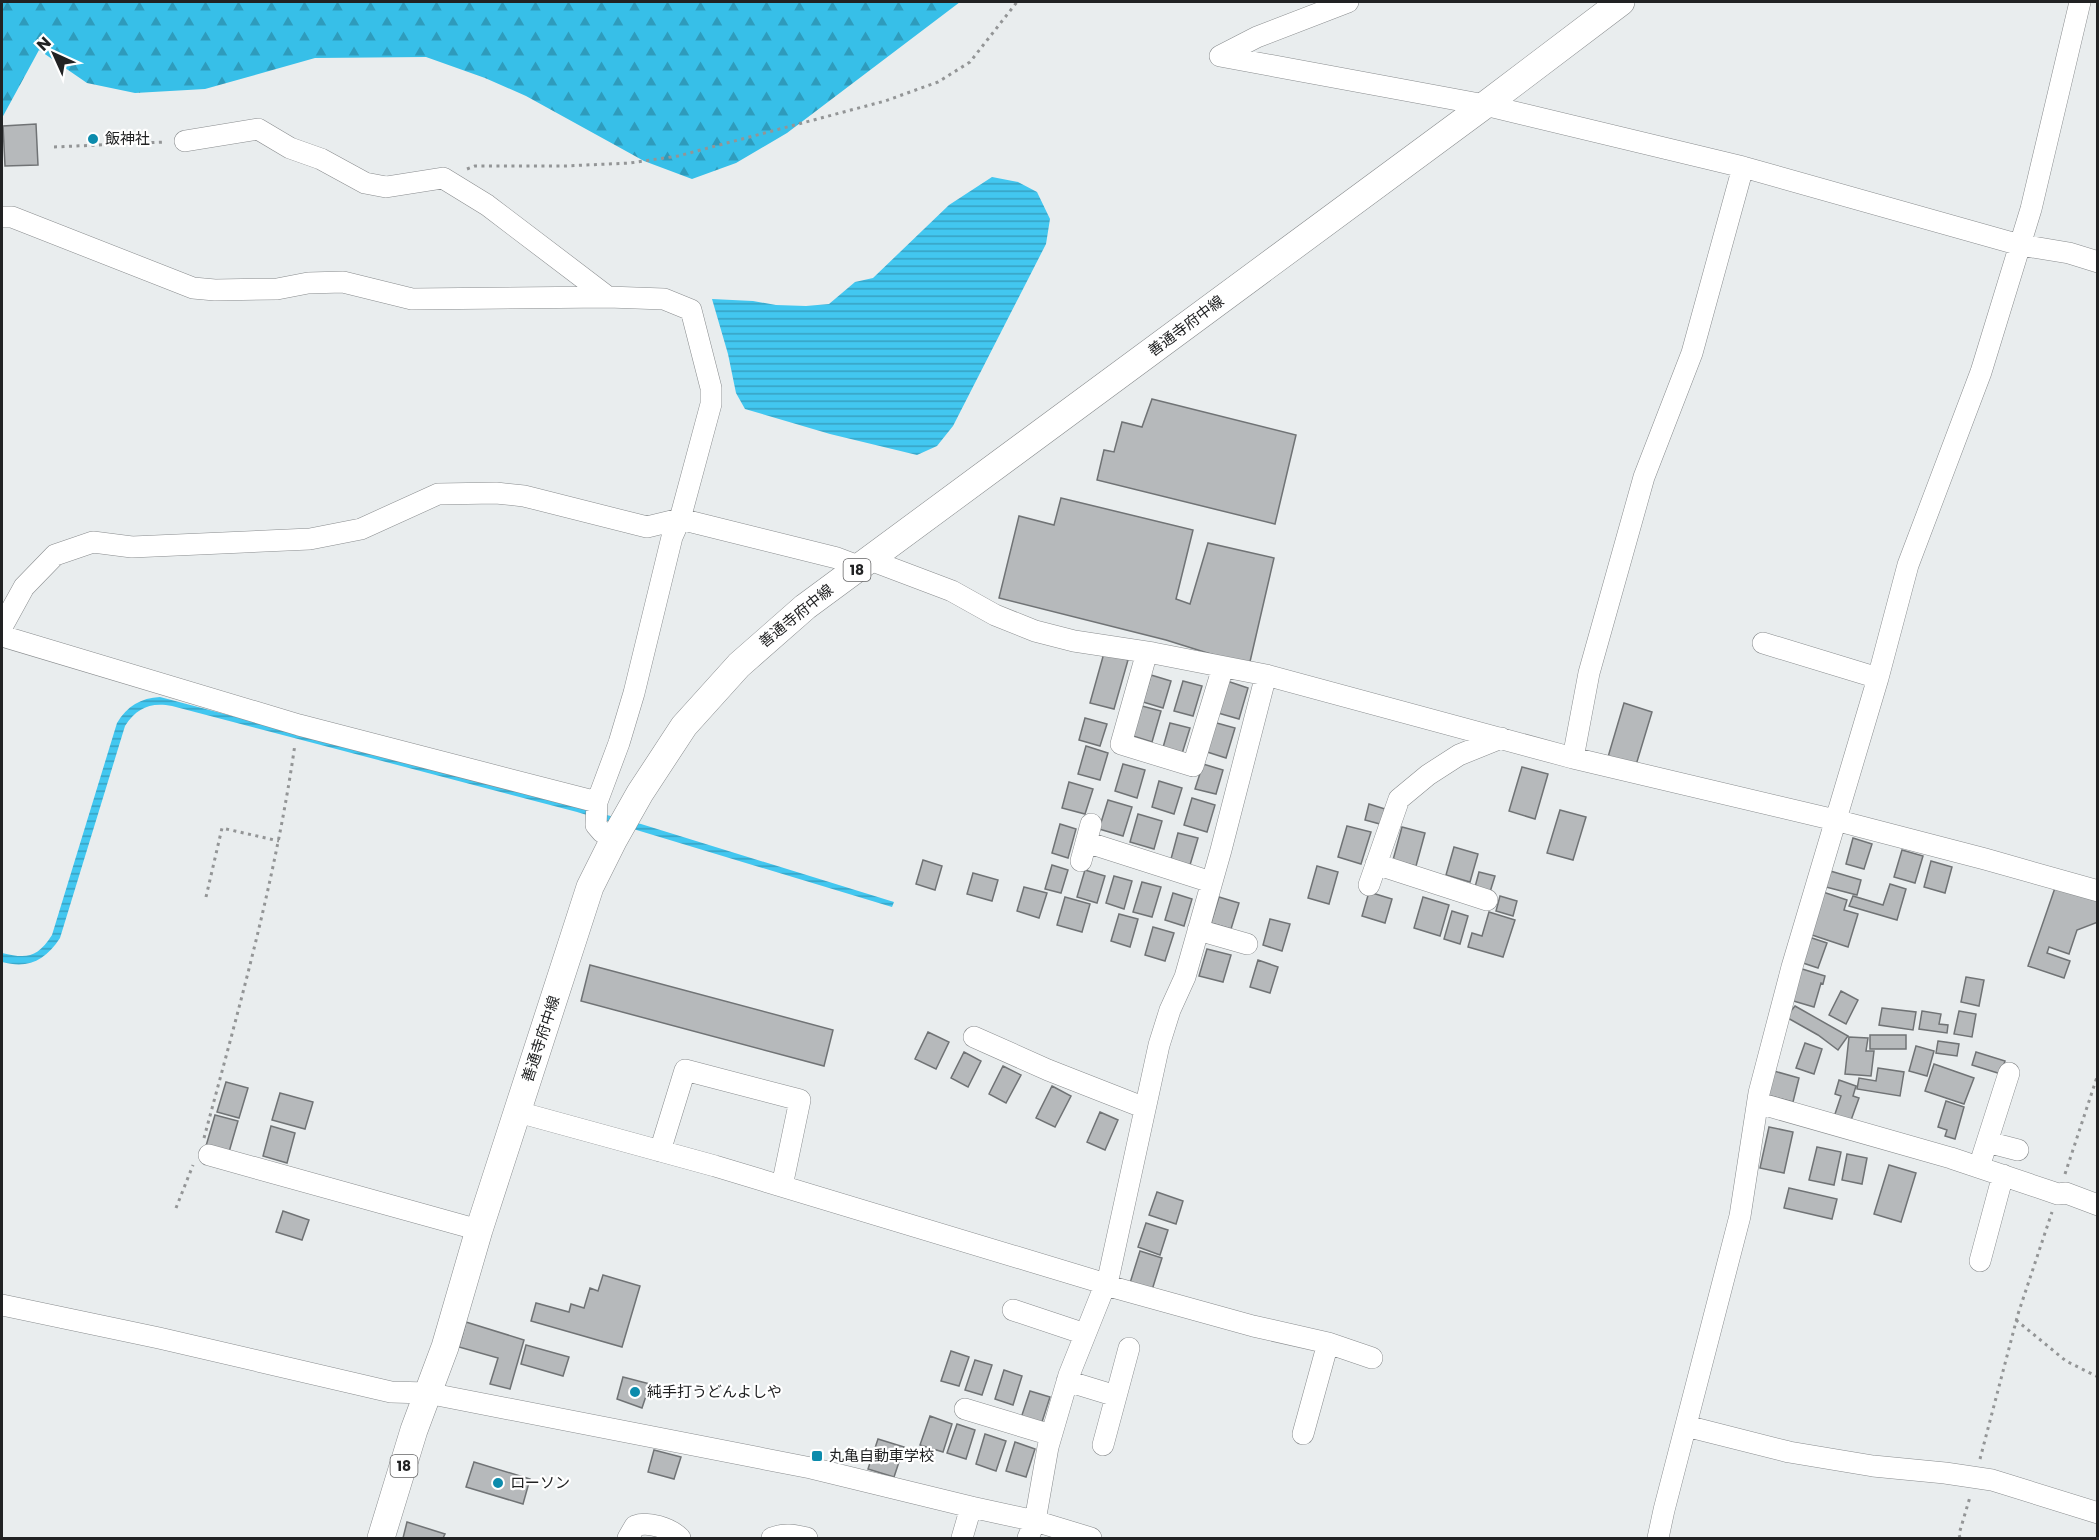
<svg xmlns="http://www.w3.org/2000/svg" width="2099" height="1540" viewBox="0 0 2099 1540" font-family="Poppins,'Noto Sans JP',sans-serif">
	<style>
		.forest { fill: url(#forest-firs) }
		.water { fill: url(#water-rules) }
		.building { fill: #b6b9bb; stroke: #707375; stroke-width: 1.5 }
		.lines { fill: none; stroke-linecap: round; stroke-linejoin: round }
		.minor-casing { stroke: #898c8e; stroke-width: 22 }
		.major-casing { stroke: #898c8e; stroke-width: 28 }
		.path { stroke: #939596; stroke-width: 3; stroke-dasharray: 3 4.5; stroke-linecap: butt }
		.minor { stroke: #fff; stroke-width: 21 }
		.major { stroke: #fff; stroke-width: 27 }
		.poi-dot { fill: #0c8bac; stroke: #fff; stroke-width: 2 }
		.labels { text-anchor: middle; stroke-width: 4.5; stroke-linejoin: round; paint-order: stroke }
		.shield { fill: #fff; stroke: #646465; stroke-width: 1.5 }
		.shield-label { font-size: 14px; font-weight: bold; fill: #212223 }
		.poi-label { font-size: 15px; fill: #212223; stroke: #fff; text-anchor: start }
		.street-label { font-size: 15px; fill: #212223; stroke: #fff }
	</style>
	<defs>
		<pattern id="forest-firs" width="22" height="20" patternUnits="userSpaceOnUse" patternTransform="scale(1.5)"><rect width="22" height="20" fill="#37bfe8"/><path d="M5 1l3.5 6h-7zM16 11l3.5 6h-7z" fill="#2e9bbc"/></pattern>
		<pattern id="water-rules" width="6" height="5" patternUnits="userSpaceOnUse" patternTransform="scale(1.5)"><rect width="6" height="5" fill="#42c7f0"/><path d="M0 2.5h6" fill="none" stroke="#37a1c2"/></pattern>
	</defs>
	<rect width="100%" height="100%" fill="#e9edee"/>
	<path class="forest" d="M2 2H960L787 133 736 163 692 179 644 161 526 96 485 78 426 57 315 58 205 89 135 93 87 83 39 50 2 118Z"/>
	<path class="water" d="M992 177 1018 182 1037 192 1050 219 1046 244 953 426 937 446 917 455 830 434 745 409 736 393 728 354 712 299 753 301 776 305 806 306 829 304 855 282 873 278 949 205Z
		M160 697 641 824 894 902 892 907 577 812 172 706C150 702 137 708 125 726L60 938C45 961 28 969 2 962V953C27 959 37 958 52 935L117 723C127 706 141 698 160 697Z"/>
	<path class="building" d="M36 124 38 165 5 166 3 126Z
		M1152 399 1296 435 1275 524 1097 480 1104 450 1114 452 1122 422 1142 427Z
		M1061 498 1193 530 1176 599 1190 604 1208 543 1274 558 1249 666 1166 640 999 598 1019 516 1054 525Z
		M1104 653 1128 660 1114 709 1090 703Z
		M1151 675 1171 681 1163 708 1143 702Z
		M1183 681 1202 686 1193 716 1174 711Z
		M1227 681 1248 688 1239 719 1218 713Z
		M1624 703 1652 712 1636 765 1608 757Z
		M1142 706 1161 711 1152 742 1133 736Z
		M1085 718 1107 724 1100 746 1079 740Z
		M1213 722 1235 728 1226 758 1204 751Z
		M1170 723 1190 728 1181 757 1162 751Z
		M1086 746 1108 753 1100 780 1078 774Z
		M1123 764 1145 770 1137 798 1115 791Z
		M1203 764 1223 770 1216 794 1195 789Z
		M1522 767 1548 774 1535 819 1509 811Z
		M1159 781 1182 788 1174 814 1152 807Z
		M1069 782 1093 789 1085 814 1062 808Z
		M1192 798 1215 805 1207 832 1184 825Z
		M1108 800 1132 807 1123 836 1099 829Z
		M1369 804 1385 809 1380 824 1365 820Z
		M1560 810 1586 817 1573 860 1547 853Z
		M1138 814 1162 821 1154 849 1130 842Z
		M1060 824 1076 829 1068 858 1052 853Z
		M1347 826 1371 832 1361 864 1338 857Z
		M1402 827 1425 833 1416 866 1393 860Z
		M1178 833 1198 838 1190 865 1171 859Z
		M1853 838 1872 844 1864 869 1846 864Z
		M1454 847 1478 854 1470 882 1446 875Z
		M1902 850 1923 856 1915 883 1894 877Z
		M923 860 942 866 935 890 916 884Z
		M1931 861 1952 867 1945 893 1924 887Z
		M1052 865 1068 870 1061 893 1045 889Z
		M1317 866 1338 872 1329 904 1308 898Z
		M1085 870 1105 876 1097 903 1077 897Z
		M1827 870 1861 880 1857 895 1822 886Z
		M1479 872 1495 876 1490 892 1475 887Z
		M973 873 998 880 992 901 967 894Z
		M1114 876 1132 881 1124 909 1106 903Z
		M1142 882 1161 887 1152 917 1133 912Z
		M1890 884 1906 889 1897 920 1849 906 1853 896 1883 905Z
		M2056 885 2098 899V922L2077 930 2069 954 2049 947 2047 953 2070 961 2064 978 2028 966Z
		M1024 887 1047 893 1039 918 1017 911Z
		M1820 891 1847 900 1844 910 1858 914 1848 947 1806 933Z
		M1369 892 1392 899 1385 923 1362 916Z
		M1173 893 1192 899 1184 926 1165 920Z
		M1500 896 1517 901 1513 916 1496 911Z
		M1065 897 1090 904 1082 932 1057 925Z
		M1219 897 1239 903 1231 929 1211 923Z
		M1423 897 1449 905 1440 936 1414 928Z
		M1452 911 1468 916 1460 944 1444 939Z
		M1489 912 1515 920 1503 957 1468 947 1472 933 1482 936Z
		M1119 914 1138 919 1130 947 1111 941Z
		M1270 919 1290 924 1282 951 1263 945Z
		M1153 927 1174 933 1165 961 1145 955Z
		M1809 937 1827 943 1818 968 1800 962Z
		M1207 949 1231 955 1223 982 1199 976Z
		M1258 960 1278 967 1270 993 1250 987Z
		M590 965 833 1030 824 1066 581 1001Z
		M1799 968 1825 976 1823 984 1821 983 1814 1007 1790 1000Z
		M1966 977 1984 980 1979 1006 1961 1002Z
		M1841 991 1858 1000 1846 1024 1829 1015Z
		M1795 1006 1848 1036 1838 1050 1818 1035 1786 1017Z
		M1882 1008 1916 1012 1913 1030 1879 1025Z
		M1922 1011 1941 1014 1939 1024 1948 1025 1947 1033 1919 1029Z
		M1959 1011 1976 1014 1972 1037 1954 1034Z
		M928 1032 949 1042 936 1069 915 1059Z
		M1870 1035H1906V1049H1870Z
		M1849 1037 1868 1038 1866 1051H1874L1871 1076 1845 1074Z
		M1938 1041 1959 1044 1957 1056 1936 1053Z
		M1805 1043 1822 1049 1814 1074 1796 1068Z
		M1916 1046 1934 1051 1927 1076 1909 1071Z
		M964 1052 981 1061 968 1087 951 1078Z
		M1976 1052 2005 1061 2001 1074 1972 1065Z
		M1934 1064 1974 1078 1964 1104 1925 1091Z
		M1003 1066 1021 1075 1006 1103 989 1094Z
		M1878 1068 1904 1072 1900 1096 1857 1089 1859 1078 1876 1081Z
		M1774 1071 1799 1078 1793 1102 1767 1095Z
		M1839 1080 1856 1086 1853 1096 1859 1098 1850 1123 1834 1117 1841 1096 1835 1094Z
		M226 1082 248 1088 239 1118 217 1112Z
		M1052 1086 1071 1096 1055 1127 1036 1118Z
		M280 1093 313 1102 305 1129 272 1120Z
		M1946 1101 1964 1107 1955 1139 1945 1136 1947 1130 1938 1127Z
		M1100 1112 1118 1120 1105 1150 1087 1142Z
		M215 1115 238 1121 229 1152 206 1146Z
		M271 1126 295 1133 287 1163 263 1156Z
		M1769 1127 1793 1132 1784 1173 1760 1168Z
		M1817 1147 1841 1152 1834 1185 1809 1180Z
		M1847 1154 1867 1158 1862 1184 1842 1180Z
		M1889 1165 1916 1173 1901 1222 1874 1214Z
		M1789 1188 1837 1199 1832 1219 1784 1208Z
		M1157 1192 1183 1201 1176 1224 1149 1215Z
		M283 1211 309 1220 302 1240 276 1232Z
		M1146 1223 1168 1230 1160 1255 1138 1247Z
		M1140 1251 1162 1258 1152 1290 1130 1283Z
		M603 1275 640 1286 622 1347 531 1321 536 1303 569 1312 571 1304 584 1308 590 1288 598 1291Z
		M466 1322 524 1340 510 1389 490 1384 498 1358 459 1347Z
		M526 1345 569 1357 563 1376 521 1364Z
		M951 1351 969 1357 959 1386 941 1381Z
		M975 1360 992 1365 982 1395 965 1390Z
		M1004 1370 1022 1376 1013 1405 995 1399Z
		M623 1377 650 1384 642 1408 617 1399Z
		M1030 1391 1050 1397 1041 1425 1021 1418Z
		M930 1416 952 1424 943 1452 920 1445Z
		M957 1424 975 1430 966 1459 947 1453Z
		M985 1434 1006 1441 996 1471 976 1464Z
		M878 1439 904 1447 894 1477 868 1469Z
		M1015 1442 1035 1449 1026 1477 1006 1471Z
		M654 1450 681 1457 674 1479 648 1472Z
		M474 1462 530 1479 523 1504 466 1487Z
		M407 1522 445 1534 443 1538H403Z"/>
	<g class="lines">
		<g class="minor-casing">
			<path id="minor" d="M1348 2 1257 37 1220 56 1485 105 1743 167 2020 245 2069 253 2098 262
				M185 141 258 129 290 148 321 159 365 183 386 187 443 178 487 205 608 297
				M2 217H12L193 288 215 290 277 289 308 283 343 282 412 299 608 297 664 299 691 310 711 388V404L680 519 672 537 634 693 619 743 597 802
				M870 560 952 591 995 615 1035 631 1074 641 1153 653 1266 675 1573 758 1835 820 1985 859 2098 891
				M2 627 24 587 55 555 93 542 132 547 310 539 361 529 438 494 496 493 524 496 647 527 680 519 837 558 861 567
				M2 636 299 725 597 802 596 825 602 832 614 839
				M1763 643 1878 678
				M1147 652 1121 744 1193 766 1223 667
				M1573 758 1589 673 1644 477 1692 353 1743 167
				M1086 842 1211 882
				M1081 861 1091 824
				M1376 864 1487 900
				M1369 885 1399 799 1428 775 1459 755 1501 738
				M1198 930 1247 944
				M974 1037 1048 1070 1145 1108
				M1758 1103 1951 1158 2058 1194 2066 1193 2098 1205
				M518 1112 715 1166 1106 1284
				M1987 1142 2018 1150
				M660 1151 685 1070 800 1100 782 1186
				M209 1155 479 1230
				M1979 1167 2009 1073
				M1980 1261 2003 1175
				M1105 1285 1253 1326 1328 1343 1372 1358
				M2 1305 159 1338 391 1392 427 1393 811 1468 971 1507 1035 1521 1091 1538
				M1013 1310 1085 1334
				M1067 1381 1116 1396
				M965 1409 1051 1435
				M1686 1426 1789 1452 1873 1466 1945 1473 1992 1480 2098 1513
				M1303 1434 1328 1343
				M1103 1445 1129 1348
				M628 1538 635 1526C648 1521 670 1528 680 1538
				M772 1538C784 1533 794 1535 807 1538
				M962 1538 971 1507
				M1028 1538 1035 1521 1048 1447 1069 1375 1109 1275 1159 1045 1170 1010 1185 977 1221 850 1266 675
				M1658 1538 1664 1510 1740 1216 1759 1093 1792 967 1878 678 1908 565 1981 372 2031 209 2080 2"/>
		</g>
		<g class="major-casing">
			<path id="major" d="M381 1538 414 1430 445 1347 479 1230 590 887 614 839 640 793 684 726 739 665 805 607 1485 105 1621 2"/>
		</g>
		<path class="path" d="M54 147 165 142
			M467 169 475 166H565L630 163 678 156 885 101 938 82 970 62 1017 2
			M206 897 222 828 279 841
			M204 1138C239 1008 276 878 295 744
			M2065 1174 2098 1074
			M176 1208 193 1165
			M2016 1320 2066 1361 2098 1377
			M1980 1459 2018 1314 2052 1212
			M1960 1538 1959 1534 1970 1497"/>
		<use href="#minor" class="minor"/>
		<use href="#major" class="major"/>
	</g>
	<g class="poi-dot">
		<circle cx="93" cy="139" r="6"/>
		<circle cx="635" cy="1392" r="6"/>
		<rect x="811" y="1450" width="12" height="12" rx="3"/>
		<circle cx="498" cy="1483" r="6"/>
	</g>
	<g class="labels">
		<g class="shield">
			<rect x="843.5" y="559" width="27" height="22" rx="4.5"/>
			<rect x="390.5" y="1455" width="27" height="22" rx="4.5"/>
		</g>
		<g class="shield-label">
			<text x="857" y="575">18</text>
			<text x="404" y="1471">18</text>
		</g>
		<g class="poi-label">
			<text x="105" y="144">飯神社</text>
			<text x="647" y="1397">純手打うどんよしや</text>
			<text x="829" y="1461">丸亀自動車学校</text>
			<text x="510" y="1488">ローソン</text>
		</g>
		<g class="street-label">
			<text transform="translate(1186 326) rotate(-37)" y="5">善通寺府中線</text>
			<text transform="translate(796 616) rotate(-39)" y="5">善通寺府中線</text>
			<text transform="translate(541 1039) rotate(-72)" y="5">善通寺府中線</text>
		</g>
	</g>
	<rect width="2099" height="1540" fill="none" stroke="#212223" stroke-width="6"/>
	<g transform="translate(54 54) rotate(315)" stroke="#ffffff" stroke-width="4.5" paint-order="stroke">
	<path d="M0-4.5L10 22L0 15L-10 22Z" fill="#212223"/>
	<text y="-9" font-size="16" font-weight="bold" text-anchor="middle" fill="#212223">N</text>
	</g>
</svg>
